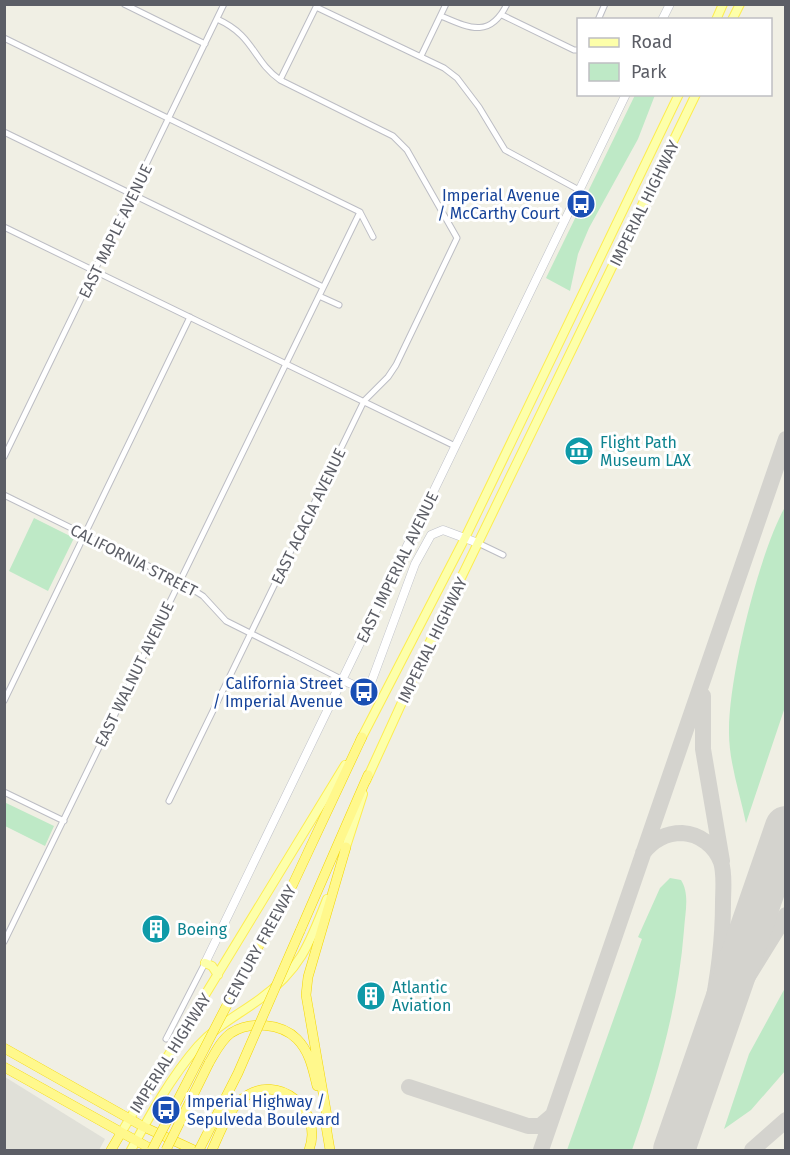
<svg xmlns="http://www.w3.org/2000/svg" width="790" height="1155" viewBox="0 0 790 1155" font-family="'Fira Sans',sans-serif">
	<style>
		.industrial { fill: #e0e0d8 }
		.green { fill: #bee9c6 }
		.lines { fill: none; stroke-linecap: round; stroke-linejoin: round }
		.taxiway { stroke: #d4d3ce; stroke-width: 16 }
		.runway { stroke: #d4d3ce; stroke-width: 42 }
		.street-casing { stroke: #bcbdc4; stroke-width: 7 }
		.secondary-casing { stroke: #bec0c8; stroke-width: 9 }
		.primary-casing { stroke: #fded50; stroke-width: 10 }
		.highway-casing { stroke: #f4d600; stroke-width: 10 }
		.street { stroke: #fff; stroke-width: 5 }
		.secondary { stroke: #fff; stroke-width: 8 }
		.primary { stroke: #fdffaa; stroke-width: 8 }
		.highway { stroke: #fff88c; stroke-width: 9 }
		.highway-bridge-casing { stroke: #f4d600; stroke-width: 10; stroke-linecap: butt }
		.highway-bridge { stroke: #fff88c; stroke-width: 9 }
		.labels { text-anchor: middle; stroke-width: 6; stroke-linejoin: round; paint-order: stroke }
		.transit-label { font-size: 16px; fill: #164399; stroke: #fff; text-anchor: end }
		.street-label { font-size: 16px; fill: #5c5e66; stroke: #fff }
		.culture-label { font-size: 16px; fill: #0d838f; stroke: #fff; text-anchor: start }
	</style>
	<rect width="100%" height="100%" fill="#f0efe4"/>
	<path class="industrial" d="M5 1077 105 1139 99 1150H5Z"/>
	<path class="green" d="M635 95H655L638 139 589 228 578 254 570 291 546 278Z
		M785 507V707L746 823C740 794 729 762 729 733 728 679 759 553 785 507Z
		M34 518 74 538 48 591 9 571Z
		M4 802 54 826 45 846 5 826Z
		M670 878 681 880C690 894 685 913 684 930 678 1007 657 1078 632 1150H567L642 939 638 937 660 888Z
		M785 988V1071L751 1110 724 1129 749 1054Z"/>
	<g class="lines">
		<path class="taxiway" d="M703 696V749L722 861
			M643 853C653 840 666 833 682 833 700 834 715 846 721 862 725 874 723 890 723 903 723 983 701 1060 679 1137
			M769 876 786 834
			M710 1057 747 978 786 915
			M409 1087 528 1126H540L553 1115
			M541 1150 786 439
			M688 1150 693 1123
			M752 1150 786 1120"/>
		<path class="runway" d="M674 1150 786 827"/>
		<g class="street-casing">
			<path id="street" d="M124 4 205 44
				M502 15 574 50H578
				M441 16C469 28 490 39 507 4
				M598 20 605 4
				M4 38 360 212 373 237
				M421 56 446 4
				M280 80 316 7 444 68 457 78 479 107 505 150 579 190
				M4 132 323 287
				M4 227 455 446
				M319 296 339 305
				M4 457 224 4
				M4 495 179 581 203 596 226 621 288 652
				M478 543 503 555
				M290 653 343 680
				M4 701 190 317
				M4 792 64 821
				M169 801 364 401 388 377 396 365 457 238 407 150 393 136 280 80C252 60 255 36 217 19
				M4 942 360 212
				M166 1039 205 963"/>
		</g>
		<g class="secondary-casing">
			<path id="secondary" d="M662 20 670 4
				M343 680C353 685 363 691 372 680L415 564 431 535 443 530 478 543
				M205 963 626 94"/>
		</g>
		<g class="primary-casing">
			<path id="primary" d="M716 20 723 4
				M732 20 740 4
				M360 741 465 538 679 94
				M366 781 426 650 696 94
				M344 853 363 794
				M205 963 212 966 218 975
				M121 1133 345 765
				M131 1150C150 1115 171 1077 198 1046 216 1026 238 1015 260 999 300 970 310 943 327 899"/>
		</g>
		<g class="highway-casing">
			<path id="highway" d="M300 931 368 775
				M243 974 293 884 362 737
				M4 1048 144 1127 194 1150
				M209 1063C215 1053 221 1040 231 1033 250 1021 281 1023 297 1039 310 1052 313 1070 317 1086
				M4 1067 153 1150
				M326 1126 330 1150
				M327 1130V1116L306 995 308 977 346 847
				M111 1150 121 1133
				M212 1150C220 1133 227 1112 242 1099 278 1070 324 1111 309 1150"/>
		</g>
		<use href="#street" class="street"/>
		<use href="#secondary" class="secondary"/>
		<use href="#primary" class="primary"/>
		<use href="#highway" class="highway"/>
		<g class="highway-bridge-casing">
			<path id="highway-bridge" d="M152 1150 243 974
				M166 1150 209 1063
				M199 1150 238 1073 300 931"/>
		</g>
		<use href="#highway-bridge" class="highway-bridge"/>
	</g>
	<defs>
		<g id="bus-disc" transform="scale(1.5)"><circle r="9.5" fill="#1a4fb4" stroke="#fff"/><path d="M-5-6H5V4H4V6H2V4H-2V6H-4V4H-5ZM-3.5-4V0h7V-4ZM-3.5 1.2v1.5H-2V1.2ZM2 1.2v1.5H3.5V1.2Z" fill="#fff"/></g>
		<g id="museum-disc" transform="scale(1.5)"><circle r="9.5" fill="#0f9aa8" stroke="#fff"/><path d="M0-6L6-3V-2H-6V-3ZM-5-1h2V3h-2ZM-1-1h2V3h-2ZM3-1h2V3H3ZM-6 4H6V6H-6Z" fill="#fff"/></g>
		<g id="building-disc" transform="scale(1.5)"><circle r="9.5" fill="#0f9aa8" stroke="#fff"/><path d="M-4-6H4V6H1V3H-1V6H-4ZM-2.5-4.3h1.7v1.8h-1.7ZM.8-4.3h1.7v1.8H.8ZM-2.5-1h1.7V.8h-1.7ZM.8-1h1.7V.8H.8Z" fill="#fff"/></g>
	</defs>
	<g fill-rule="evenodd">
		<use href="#bus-disc" x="581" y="204"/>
		<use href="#museum-disc" x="579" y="451"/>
		<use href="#bus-disc" x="364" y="692"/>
		<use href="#building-disc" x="156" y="929"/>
		<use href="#building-disc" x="371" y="996"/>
		<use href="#bus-disc" x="166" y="1110"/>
	</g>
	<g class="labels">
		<g class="transit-label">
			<text x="560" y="201">Imperial Avenue<tspan x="560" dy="18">/ McCarthy Court</tspan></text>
			<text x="343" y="689">California Street<tspan x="343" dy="18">/ Imperial Avenue</tspan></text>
			<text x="187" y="1107" text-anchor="start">Imperial Highway /<tspan x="187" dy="18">Sepulveda Boulevard</tspan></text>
		</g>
		<g class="street-label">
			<text transform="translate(644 203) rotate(-64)" y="6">IMPERIAL HIGHWAY</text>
			<text transform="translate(115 231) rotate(-64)" y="6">EAST MAPLE AVENUE</text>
			<text transform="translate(308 516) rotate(-64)" y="6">EAST ACACIA AVENUE</text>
			<text transform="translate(134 560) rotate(27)" y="6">CALIFORNIA STREET</text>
			<text transform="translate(397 567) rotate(-64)" y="6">EAST IMPERIAL AVENUE</text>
			<text transform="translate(432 640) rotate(-64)" y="6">IMPERIAL HIGHWAY</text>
			<text transform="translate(134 674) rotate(-64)" y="6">EAST WALNUT AVENUE</text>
			<text transform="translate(259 945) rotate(-61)" y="6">CENTURY FREEWAY</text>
			<text transform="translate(170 1053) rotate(-58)" y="6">IMPERIAL HIGHWAY</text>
		</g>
		<g class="culture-label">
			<text x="600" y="448">Flight Path<tspan x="600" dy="18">Museum LAX</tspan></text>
			<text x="177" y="935">Boeing</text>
			<text x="392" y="993">Atlantic<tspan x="392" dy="18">Aviation</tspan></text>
		</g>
	</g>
	<rect width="790" height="1155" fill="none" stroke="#5c5e66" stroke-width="12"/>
	<rect x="577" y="18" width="195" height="78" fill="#ffffff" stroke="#bebfc2" stroke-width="1.5"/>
	<rect x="589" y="38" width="30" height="9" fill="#fdffaa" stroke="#bebfc2" stroke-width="1.5"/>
	<text x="631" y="48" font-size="18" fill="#5c5e66">Road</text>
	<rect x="589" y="63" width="30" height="18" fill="#bee9c6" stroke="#bebfc2" stroke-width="1.5"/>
	<text x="631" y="78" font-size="18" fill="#5c5e66">Park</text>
</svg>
